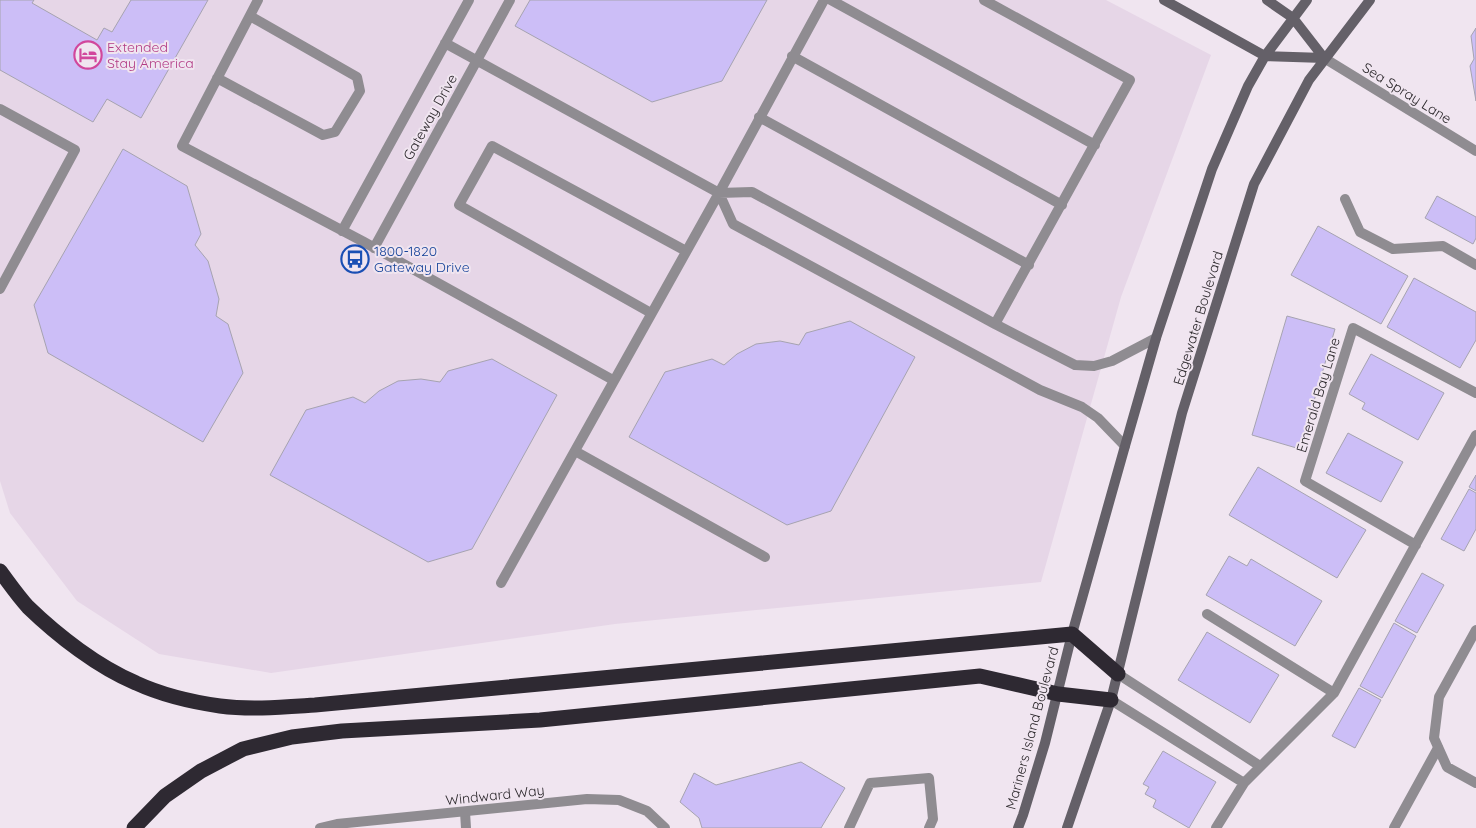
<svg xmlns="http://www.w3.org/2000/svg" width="1476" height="828" viewBox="0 0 1476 828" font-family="Quicksand,sans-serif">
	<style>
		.built { fill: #e6d6e7 }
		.building { fill: #ccbef7; stroke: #a6a3b0 }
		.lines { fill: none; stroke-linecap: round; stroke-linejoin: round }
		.lane { stroke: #8f8c91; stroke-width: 10 }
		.street { stroke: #8f8c91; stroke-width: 10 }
		.secondary { stroke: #646068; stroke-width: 10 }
		.highway { stroke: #2e2932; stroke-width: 15 }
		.labels { text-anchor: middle; stroke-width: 4; stroke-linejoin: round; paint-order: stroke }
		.hotel-label { font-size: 14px; fill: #b23c85; stroke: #f0e5f0; text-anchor: start }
		.street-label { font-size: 14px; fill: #2b272b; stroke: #f0e5f0 }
		.transit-label { font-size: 14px; fill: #164399; stroke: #f0e5f0; text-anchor: start }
	</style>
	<rect width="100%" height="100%" fill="#f0e5f0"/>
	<path class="built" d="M0 0H1106L1211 55 1121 297 1041 582 615 624 271 673 159 654 77 601 10 513 0 481Z"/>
	<path class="building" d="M0 0H34L32 3 97 40 104 28 112 32 131 0H208L141 118 107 99 93 122 0 70Z
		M530 0H767L722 81 652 102 515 26Z
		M1476 28V101L1470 66 1474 59 1471 36Z
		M123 149 187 186 201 234 195 245 208 261 219 299 216 316 228 324 243 373 203 442 48 353 34 305Z
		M1437 196 1476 217V238L1473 244 1425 218Z
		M1318 226 1408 276 1381 324 1291 275Z
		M1414 278 1476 312V340L1460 368 1387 327Z
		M1287 316 1335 329 1300 449 1252 435Z
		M850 321 915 357 831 511 787 525 629 437 665 372 712 359 724 365 737 354 756 344 780 341 799 345 806 333Z
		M1371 354 1444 393 1418 440 1362 409 1365 403 1349 394Z
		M492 359 557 395 472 549 428 562 270 475 306 410 353 397 365 403 379 391 398 381 421 379 440 382 448 371Z
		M1348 433 1403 462 1381 502 1326 473Z
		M1258 467 1366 530 1337 578 1229 515Z
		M1476 475V491L1469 487Z
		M1469 489 1476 493V529L1464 551 1441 539Z
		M1229 556 1247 566 1251 559 1322 601 1295 646 1206 595Z
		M1422 573 1444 585 1417 633 1395 621Z
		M1394 623 1416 636 1382 698 1360 686Z
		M1207 632 1279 675 1250 723 1178 680Z
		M1359 688 1381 700 1355 748 1332 736Z
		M1163 751 1216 782 1189 828 1153 807 1156 800 1145 794 1149 787 1143 784Z
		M801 762 845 788 821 828H702L699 818 680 802 694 773 716 785Z"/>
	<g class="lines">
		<path class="lane" d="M258 0 182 146 364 242 613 380
			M831 0 1095 145
			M984 0 1130 80 995 324
			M445 43 719 193 752 192 995 324 1075 365 1094 366 1112 361 1156 338
			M792 56 1062 205
			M217 78 323 135 335 132 360 91 357 77 250 16
			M0 109 75 150 0 289
			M759 117 1029 265
			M719 193 733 224 1040 390 1082 407 1098 418 1125 446
			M342 231 469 0
			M374 248 510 0
			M651 313 459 205 492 146 686 251
			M575 451 765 557
			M501 583 719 193 824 0
			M465 812 466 828
			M849 828 870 783 929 778 933 819 929 828
			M1394 828 1438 748"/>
		<path class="street" d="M1324 58 1476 151
			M1345 199 1360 232 1393 249 1443 246 1476 265
			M1416 545 1305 481 1353 328 1476 393
			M1207 614 1334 693
			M1476 630 1439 697 1434 738 1447 767 1476 783
			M1118 674 1260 766
			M1111 700 1244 783
			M320 828 337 824 587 799 619 800 647 811 665 828
			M1216 828 1244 783 1334 693 1476 435"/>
		<path class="secondary" d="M1164 0 1265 56 1324 58
			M1267 0 1293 18 1324 58
			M1018 828 1023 815 1045 743 1072 634 1125 446 1156 338 1212 169 1248 86 1265 56 1307 0
			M1067 828 1111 700 1182 413 1254 184 1309 80 1370 0"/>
		<path class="highway" d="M0 571C9 583 18 596 28 607 58 636 98 667 136 683 162 695 192 702 220 706 251 710 284 707 315 705L1072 634 1118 674
			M134 828 165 796 201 771 243 749 292 737 342 731 540 720 980 676 1058 694 1111 700"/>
	</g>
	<defs>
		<g id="hotel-ring" transform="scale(1.4375)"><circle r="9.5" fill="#f0e5f0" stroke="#d1479c" stroke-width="1.5"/><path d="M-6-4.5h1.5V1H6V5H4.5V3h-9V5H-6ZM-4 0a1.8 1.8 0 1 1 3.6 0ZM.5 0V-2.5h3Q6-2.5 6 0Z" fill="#d1479c"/></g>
		<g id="bus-ring" transform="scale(1.4375)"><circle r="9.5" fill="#f0e5f0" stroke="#1a4fb4" stroke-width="1.5"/><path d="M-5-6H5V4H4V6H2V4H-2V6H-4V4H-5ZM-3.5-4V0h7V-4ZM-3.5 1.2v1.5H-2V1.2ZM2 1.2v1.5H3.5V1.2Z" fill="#1a4fb4"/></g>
	</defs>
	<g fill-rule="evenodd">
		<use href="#hotel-ring" x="88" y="55"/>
		<use href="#bus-ring" x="355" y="259"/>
	</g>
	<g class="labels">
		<g class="hotel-label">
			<text x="107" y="52">Extended<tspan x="107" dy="16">Stay America</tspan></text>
		</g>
		<g class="street-label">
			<text transform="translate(1407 93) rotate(32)" y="5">Sea Spray Lane</text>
			<text transform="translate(430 117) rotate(-61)" y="5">Gateway Drive</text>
			<text transform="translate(1198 318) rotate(-73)" y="5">Edgewater Boulevard</text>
			<text transform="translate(1318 395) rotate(-73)" y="5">Emerald Bay Lane</text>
			<text transform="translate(1032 728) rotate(-75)" y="5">Mariners Island Boulevard</text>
			<text transform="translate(495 795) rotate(-6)" y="5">Windward Way</text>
		</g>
		<g class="transit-label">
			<text x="374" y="256">1800-1820<tspan x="374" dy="16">Gateway Drive</tspan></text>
		</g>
	</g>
</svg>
